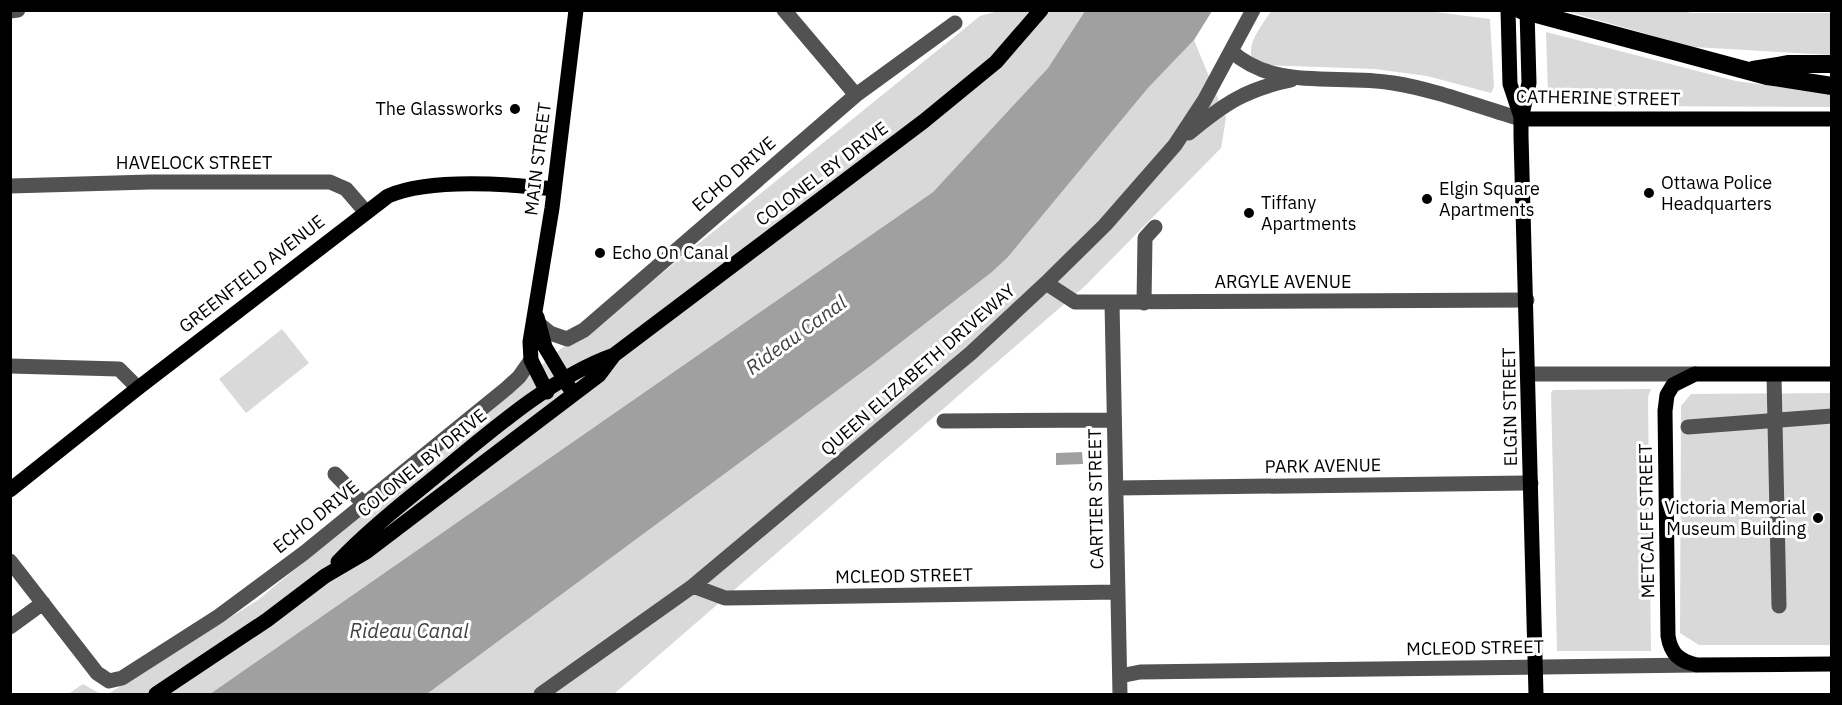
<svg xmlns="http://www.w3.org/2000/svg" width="1842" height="705" viewBox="0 0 1842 705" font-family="'IBM Plex Sans',sans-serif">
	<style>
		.green { fill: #d9d9d9 }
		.water { fill: #a0a0a0 }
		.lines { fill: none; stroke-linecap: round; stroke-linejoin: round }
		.minor { stroke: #525252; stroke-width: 15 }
		.major { stroke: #000; stroke-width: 15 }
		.highway { stroke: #000; stroke-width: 18 }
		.poi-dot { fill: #000; stroke: #fff; stroke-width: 2 }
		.labels { text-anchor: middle; stroke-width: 6; stroke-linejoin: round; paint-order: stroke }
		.street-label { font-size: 18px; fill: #000; stroke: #fff }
		.poi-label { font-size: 18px; fill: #000; stroke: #fff; text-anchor: start }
		.water-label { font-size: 20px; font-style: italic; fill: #414141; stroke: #fff }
	</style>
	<rect width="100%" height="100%" fill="#fff"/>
	<path class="green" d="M1002 10 1085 11 1048 68 933 192 210 694H108L258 600 562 348 609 316 980 16Z
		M1420 10 1490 19 1494 87 1491 93 1427 76 1375 69 1263 65 1253 61C1245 44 1262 26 1271 11Z
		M1682 11 1692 13H1831V55L1693 47 1566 11Z
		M1546 32 1736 81 1831 94V107L1598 106 1562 102 1548 93Z
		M1194 40 1226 118 1221 148 1085 286 614 694H427L869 367 992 272 1008 257 1148 88Z
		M282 329 309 363 246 413 219 379Z
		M1651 389 1648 397 1651 651H1557L1551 393 1553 390Z
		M1831 393V645H1699L1680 633 1681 406 1691 394Z
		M83 684 101 694H68Z"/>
	<path class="water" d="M1085 11H1212L1194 40 1148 88 1008 257 992 272 869 367 427 694H210L933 192 1048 68Z
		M1082 452 1083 464 1056 465V453Z"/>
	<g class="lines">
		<path class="minor" d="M784 10 856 95
			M10 11 18 10
			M1231 51C1277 92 1337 73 1393 83 1437 90 1479 107 1521 119
			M1189 133C1224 104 1246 89 1291 80
			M10 186 150 182H330L346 189 365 211
			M1046 283 1075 302 1527 300
			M1112 303 1120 694
			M1144 303 1145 238 1155 227
			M539 324 550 333 567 339 584 330 856 95 955 23
			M10 366 119 369 138 388
			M1529 374H1695
			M1774 376 1779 606
			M944 421 1114 420
			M1688 427 1832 416
			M335 474 364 504
			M1116 488 1531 483
			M10 561 97 673 109 681 122 678 219 616 304 553 507 388 519 377 531 360
			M693 586 725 598 1118 592
			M10 627 43 603
			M1120 676 1140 672 1695 665
			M541 694 693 586 971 353 1046 283 1105 225 1175 145 1204 101 1253 10"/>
		<path class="major" d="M1508 10 1510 84 1521 117
			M1527 10 1529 83 1521 119V136L1536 694
			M1521 119H1832
			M537 317 545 347 569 387
			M1832 374H1695L1673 385 1667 395 1665 411 1668 636C1671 654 1679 661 1697 665L1832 664
			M547 392 531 360 530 342 552 208 576 10
			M10 490 138 388 388 196C429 178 509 184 554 189
			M338 562C369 529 406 501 441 472 492 430 552 377 614 355
			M156 694 267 620 325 576 366 552 599 375 614 355 924 121 996 62 1041 10"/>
		<path class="highway" d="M1521 10 1767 76 1832 86
			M1753 70 1789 64H1832"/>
	</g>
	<g class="poi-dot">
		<circle cx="515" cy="109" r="6"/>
		<circle cx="1649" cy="193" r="6"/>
		<circle cx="1427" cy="199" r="6"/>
		<circle cx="1249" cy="213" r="6"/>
		<circle cx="600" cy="253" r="6"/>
		<circle cx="1818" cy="518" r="6"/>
	</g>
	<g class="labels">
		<g class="street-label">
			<text transform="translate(1598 98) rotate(1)" y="6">CATHERINE STREET</text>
			<text transform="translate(538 159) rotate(-83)" y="6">MAIN STREET</text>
			<text x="194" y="169">HAVELOCK STREET</text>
			<text transform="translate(734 174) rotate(-41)" y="6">ECHO DRIVE</text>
			<text transform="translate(822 174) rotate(-37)" y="6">COLONEL BY DRIVE</text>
			<text transform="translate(252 274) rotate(-38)" y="6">GREENFIELD AVENUE</text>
			<text x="1283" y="288">ARGYLE AVENUE</text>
			<text transform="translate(918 370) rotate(-41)" y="6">QUEEN ELIZABETH DRIVEWAY</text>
			<text transform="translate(1510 407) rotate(-91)" y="6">ELGIN STREET</text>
			<text transform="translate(422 463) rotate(-39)" y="6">COLONEL BY DRIVE</text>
			<text transform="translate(1323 466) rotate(-1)" y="6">PARK AVENUE</text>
			<text transform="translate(1096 499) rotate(-91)" y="6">CARTIER STREET</text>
			<text transform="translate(316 517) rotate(-39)" y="6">ECHO DRIVE</text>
			<text transform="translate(1647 521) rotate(-91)" y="6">METCALFE STREET</text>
			<text transform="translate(904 576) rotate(-1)" y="6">MCLEOD STREET</text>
			<text transform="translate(1475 648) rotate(-1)" y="6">MCLEOD STREET</text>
		</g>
		<g class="poi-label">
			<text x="503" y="115" text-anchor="end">The Glassworks</text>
			<text x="1661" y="189">Ottawa Police<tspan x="1661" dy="21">Headquarters</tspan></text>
			<text x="1439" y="195">Elgin Square<tspan x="1439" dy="21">Apartments</tspan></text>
			<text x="1261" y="209">Tiffany<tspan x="1261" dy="21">Apartments</tspan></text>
			<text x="612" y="259">Echo On Canal</text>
			<text x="1806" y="514" text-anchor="end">Victoria Memorial<tspan x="1806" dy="21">Museum Building</tspan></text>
		</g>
		<g class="water-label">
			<text transform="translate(796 335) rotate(-36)" y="7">Rideau Canal</text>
			<text x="409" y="638">Rideau Canal</text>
		</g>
	</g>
	<rect width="1842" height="705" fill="none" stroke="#000000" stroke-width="24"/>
</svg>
